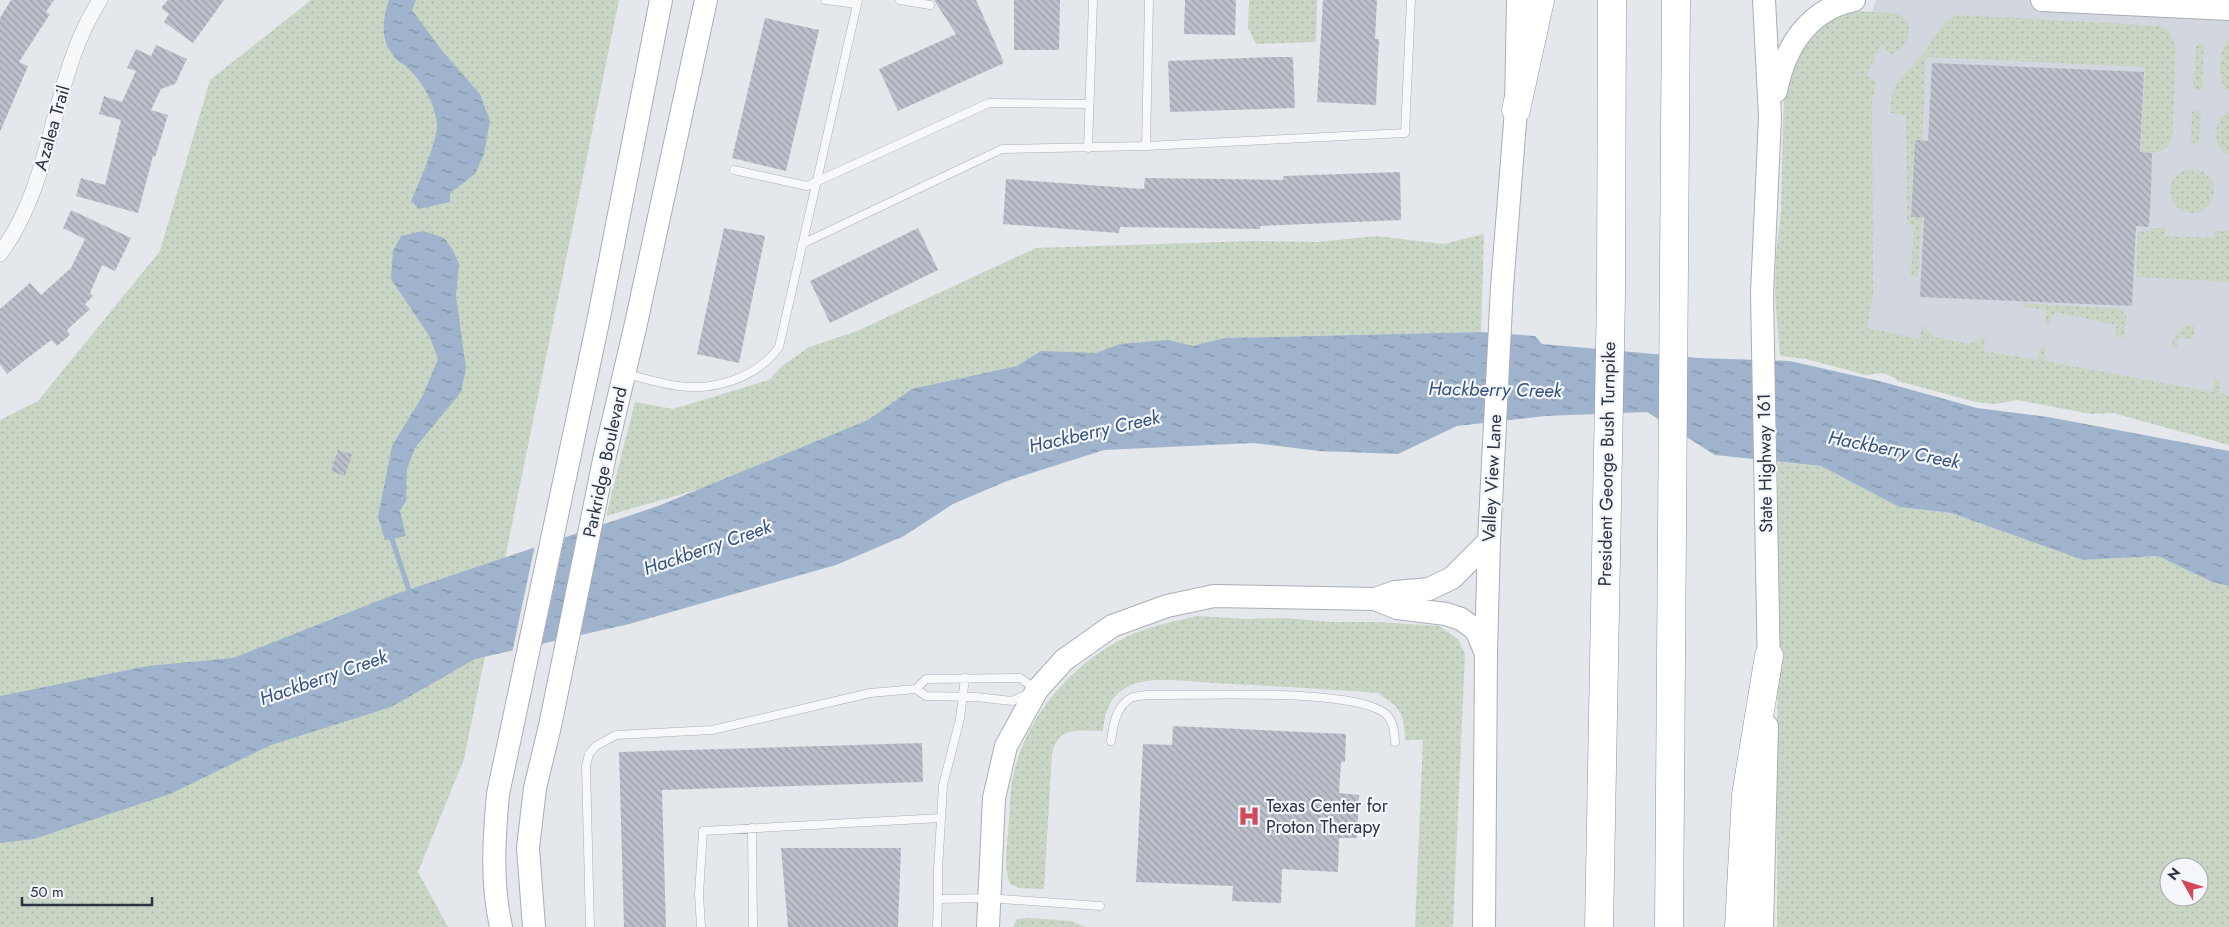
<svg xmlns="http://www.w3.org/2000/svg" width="2229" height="927" viewBox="0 0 2229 927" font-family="Jost,sans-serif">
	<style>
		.built { fill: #d2d6de }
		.green { fill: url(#green-dots); fill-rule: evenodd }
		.water { fill: url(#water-ripples) }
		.pier { fill: #e4e7ec }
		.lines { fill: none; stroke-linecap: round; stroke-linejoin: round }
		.stream { stroke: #9fb4cc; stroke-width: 5 }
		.building { fill: url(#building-back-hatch) }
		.lane-casing { stroke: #a9aeb7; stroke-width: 9 }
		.street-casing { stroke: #a9aeb7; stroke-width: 16 }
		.secondary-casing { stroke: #a9aeb7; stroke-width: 24 }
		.highway-casing { stroke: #8b94a3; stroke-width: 29 }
		.lane { stroke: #f7f8fa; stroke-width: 8 }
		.street { stroke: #f7f8fa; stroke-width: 15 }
		.secondary { stroke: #fff; stroke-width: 22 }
		.highway { stroke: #fff; stroke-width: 28 }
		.labels { text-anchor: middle; stroke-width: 4.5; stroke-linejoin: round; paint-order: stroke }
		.street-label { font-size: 18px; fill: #2b3445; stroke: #f4f6f9 }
		.poi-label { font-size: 18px; fill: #2b3445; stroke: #f4f6f9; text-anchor: start }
		.water-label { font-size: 19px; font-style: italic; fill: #34527a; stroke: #f4f6f9 }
	</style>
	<defs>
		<pattern id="green-dots" width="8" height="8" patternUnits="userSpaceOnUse" patternTransform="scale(1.25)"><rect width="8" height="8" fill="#c9d6c5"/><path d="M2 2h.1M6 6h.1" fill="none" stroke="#adb8ab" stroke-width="1.8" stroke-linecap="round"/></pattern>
		<pattern id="water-ripples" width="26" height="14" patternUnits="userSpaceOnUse" patternTransform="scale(1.25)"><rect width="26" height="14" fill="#9fb4cc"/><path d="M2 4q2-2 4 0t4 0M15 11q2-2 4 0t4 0" fill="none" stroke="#8293a7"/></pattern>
		<pattern id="building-back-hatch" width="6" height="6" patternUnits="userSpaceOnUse" patternTransform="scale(1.25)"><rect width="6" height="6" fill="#bbc0ca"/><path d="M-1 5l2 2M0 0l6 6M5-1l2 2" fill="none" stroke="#989da6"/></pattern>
	</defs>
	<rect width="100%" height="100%" fill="#e4e7ec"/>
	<path class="built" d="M1876 0H2229V410L1834 340 1863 41Z"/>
	<path class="green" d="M311 0H619L464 759 418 872 448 927H0V420L38 401 160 251 210 80Z
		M1249 0H1317L1316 42 1256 44 1248 28Z
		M1859 11 1900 14 1909 24C1909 43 1905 44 1891 55L1881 45 1866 76 1877 82 1872 101 1873 295 1867 328 1919 339 1922 326H1924L1934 337 1970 344 1985 336 1984 351 2038 360 2041 347 2045 346V361L2212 392 2215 380 2219 379 2221 382 2219 393 2229 395V445L2113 413 2091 414 2017 400 1995 404 1976 402 1898 381 1893 377 1883 373 1866 375 1806 359 1780 356 1775 296 1776 254 1781 212 1784 89 1806 32 1842 15Z
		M1959 15 2163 26 2170 32 2176 48 2172 140C2167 153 2153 153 2141 153L2145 67 1926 57 1922 141H1914L1910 215 1922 216 1918 277H1911L1914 225 1907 224 1906 116 1891 113C1888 83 1909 71 1925 51 1936 37 1941 19 1959 15Z
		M2229 38V91C2215 84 2219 48 2229 38Z
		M2200 42 2204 47 2202 88 2198 91 2193 86 2196 47 2197 44Z
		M2197 110 2201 114 2199 141 2194 145 2191 140 2192 112Z
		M2229 112V154C2210 151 2214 115 2229 112Z
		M2170 191a22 22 0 1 1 44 0a22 22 0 1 1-44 0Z
		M2151 228H2165V236L2213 238 2214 231H2229V282L2136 277 2138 231H2150Z
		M1484 234 1481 332 1224 338 606 516 635 402 673 409 769 380 782 366 809 347 857 331 1036 248 1253 241 1318 242 1376 236 1444 244Z
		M2022 303 2124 309 2123 314 2127 315 2124 338 2115 336 2116 325 2055 312 2049 326 2045 321 2046 310 2022 306Z
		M2191 324 2195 327 2193 340 2179 337 2177 348 2174 350C2168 338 2180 327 2191 324Z
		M1778 462 1821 466 1899 507 1951 513 2083 560 2158 556 2212 582 2229 586V927H1777ZM2169 867H2199V897H2169Z
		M1197 616 1245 619 1284 618 1331 622H1377L1439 626 1458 639 1465 654 1453 927H1415L1423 740H1405C1404 713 1401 708 1378 693 1324 689 1269 686 1214 683 1191 682 1148 675 1127 687 1109 697 1105 712 1103 731 1079 731 1058 725 1052 754L1044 889 1019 888 1010 884C1003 867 1008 840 1009 820 1010 803 1010 785 1015 768 1031 708 1079 657 1135 633 1155 625 1176 621 1197 616Z
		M1030 918 1070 921 1086 927H1013L1017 919Z"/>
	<path class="water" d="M389 0H416L412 10 443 52 480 94 490 121 484 154 475 174 450 193V202L419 209 411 201C418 185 438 140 437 124 435 105 424 84 410 70 406 65 399 63 395 58 380 41 382 20 389 0Z
		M423 231 444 238 453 250 459 264 456 296 466 368 461 392 415 448 407 469 406 501 400 511 406 536 385 540 378 517 392 446 423 395 438 359 430 337 391 279 393 251 401 236Z
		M1481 332 1535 336 1542 344 1699 358 1790 361 1883 382 1977 408 2048 417 2229 451V586L2212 582 2158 556 2083 560 1951 513 1899 507 1821 466 1715 455 1647 412 1545 416 1457 426 1398 454 1319 451 1253 443 1104 450 1007 481 953 504 904 536 836 565 629 624 475 659 391 707 271 745 170 794 34 839 0 843V696L148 666 233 658 393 595 658 506 868 420 912 389 1017 366 1041 351 1096 353 1120 344 1168 340 1193 346 1224 338Z"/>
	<path class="pier" d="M565 535 541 647 512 653 535 545Z"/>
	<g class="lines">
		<path class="stream" d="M390 533 411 596"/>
	</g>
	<path class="building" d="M11 0H54L46 12 50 14 19 62 28 66 0 132V18Z
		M168 0H224L193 43 164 22 169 14 161 8Z
		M934 0H976L1004 63 898 111 879 69 956 34Z
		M1014 0H1060L1059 50H1014Z
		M1185 0H1236L1235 35 1184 34Z
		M1323 0H1377L1375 39H1379L1376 105 1317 102Z
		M765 18 819 30 786 171 732 158Z
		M156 45 187 59 175 84 161 89 151 110 168 115 155 157 153 156 138 213 76 196 81 178 105 185 121 120 99 114 104 96 122 102 136 71 127 68 136 49 151 56Z
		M1274 57H1293L1295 108 1170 112 1168 61Z
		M1932 63 2144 72 2140 152 2152 153 2151 191 2149 227 2136 226 2132 306 1920 297 1924 217H1911L1915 140 1928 141Z
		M1400 172 1401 220 1260 226V229L1120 227 1119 233 1003 224 1006 179 1144 189 1145 178 1283 180V176Z
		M71 210 131 238 115 271 102 265 90 293 93 296 85 304 90 309 67 330 70 335 57 346 51 340 7 374 0 364V309L30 283 41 295 71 268 85 239 63 228Z
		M724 228 765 236 739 363 697 354Z
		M918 228 938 270 830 323 810 281Z
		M338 450 352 454 345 476 331 471Z
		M1173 726 1346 734 1345 762H1341L1339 793 1359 795 1357 838H1339L1338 872 1282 869 1281 903 1232 901 1233 886 1136 882 1143 744 1172 745Z
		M922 743 923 782 662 790 666 927H624L619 752Z
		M781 848H901L898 927H788Z"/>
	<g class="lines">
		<g class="lane-casing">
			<path id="lane" d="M825 0 857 4
				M900 0 930 5
				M1146 146 1149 0
				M1088 148 1093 0
				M734 170 807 186 989 103 1089 104
				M802 244 1002 149 1146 146 1405 133 1411 0
				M626 374C643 378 661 384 678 386 714 391 757 378 779 347L858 0
				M965 678 960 719 943 785 938 870V899L988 898 1100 906
				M1111 741C1113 726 1116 706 1131 698 1135 696 1142 696 1147 695 1193 696 1355 687 1386 714 1394 722 1394 731 1395 742
				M752 828 753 927
				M590 927 586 766 589 754 596 746 616 735 712 730 870 693 916 689 926 679 1020 678 1037 690 1012 701 976 697 926 696 916 689
				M701 927 699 894 703 831 941 818
				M937 927 938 899"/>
		</g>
		<g class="street-casing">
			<path id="street" d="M0 254C56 178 50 77 100 0"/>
		</g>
		<g class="secondary-casing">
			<path id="secondary" d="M1764 0 1770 117 1762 293 1769 674
				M2042 0 2229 9
				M1776 91C1785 47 1808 10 1854 0
				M1375 599 1395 592 1429 589 1452 578 1489 541
				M501 927C491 882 494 839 498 794L599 317 661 0
				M534 927 528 848 535 788 550 726 605 455 635 328 706 0
				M988 927 994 798 1006 746 1037 690 1064 660 1112 626 1167 606 1214 596 1375 599 1397 608 1446 614 1461 619 1476 630 1485 651
				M1484 927 1486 652 1489 541 1502 287 1516 110 1518 0
				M1762 927 1767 726"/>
		</g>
		<g class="highway-casing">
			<path id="highway" d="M1516 110 1540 0
				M1599 927 1611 294 1612 0
				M1669 927 1676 0
				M1739 927 1746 795 1769 656"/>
		</g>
		<use href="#lane" class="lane"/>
		<use href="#street" class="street"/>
		<use href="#secondary" class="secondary"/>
		<use href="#highway" class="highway"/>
	</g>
	<defs>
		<g id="hospital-bare" transform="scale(1.725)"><path d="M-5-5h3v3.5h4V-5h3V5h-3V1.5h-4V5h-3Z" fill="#d1495b" stroke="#f4f6f9" stroke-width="2.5" paint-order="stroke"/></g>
	</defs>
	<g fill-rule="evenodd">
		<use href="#hospital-bare" x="1249" y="816"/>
	</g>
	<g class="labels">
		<g class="street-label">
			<text transform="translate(52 128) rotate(-74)" y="6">Azalea Trail</text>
			<text transform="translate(605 462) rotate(-78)" y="6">Parkridge Boulevard</text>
			<text transform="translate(1765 463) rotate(-91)" y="6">State Highway 161</text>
			<text transform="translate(1607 464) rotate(-89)" y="6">President George Bush Turnpike</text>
			<text transform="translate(1492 478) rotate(-87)" y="6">Valley View Lane</text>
		</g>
		<g class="poi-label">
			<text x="1266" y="812">Texas Center for<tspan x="1266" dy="21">Proton Therapy</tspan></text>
		</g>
		<g class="water-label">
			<text transform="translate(1495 389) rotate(1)" y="7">Hackberry Creek</text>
			<text transform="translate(1094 431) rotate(-13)" y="7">Hackberry Creek</text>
			<text transform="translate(1894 449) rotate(11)" y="7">Hackberry Creek</text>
			<text transform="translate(707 547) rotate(-19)" y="7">Hackberry Creek</text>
			<text transform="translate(323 677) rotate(-19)" y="7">Hackberry Creek</text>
		</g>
	</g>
	<g transform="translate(2184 882) rotate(309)"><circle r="24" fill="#f4f6f9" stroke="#a4a8b1"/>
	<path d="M0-4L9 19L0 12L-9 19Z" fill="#d1495b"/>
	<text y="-8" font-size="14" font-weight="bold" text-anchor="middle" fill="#2b3445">N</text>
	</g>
	<path d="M22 897v8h130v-8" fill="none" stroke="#2b3445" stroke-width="2.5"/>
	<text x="30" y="897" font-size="15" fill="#2b3445" stroke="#f4f6f9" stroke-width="4" paint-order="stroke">50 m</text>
</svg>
